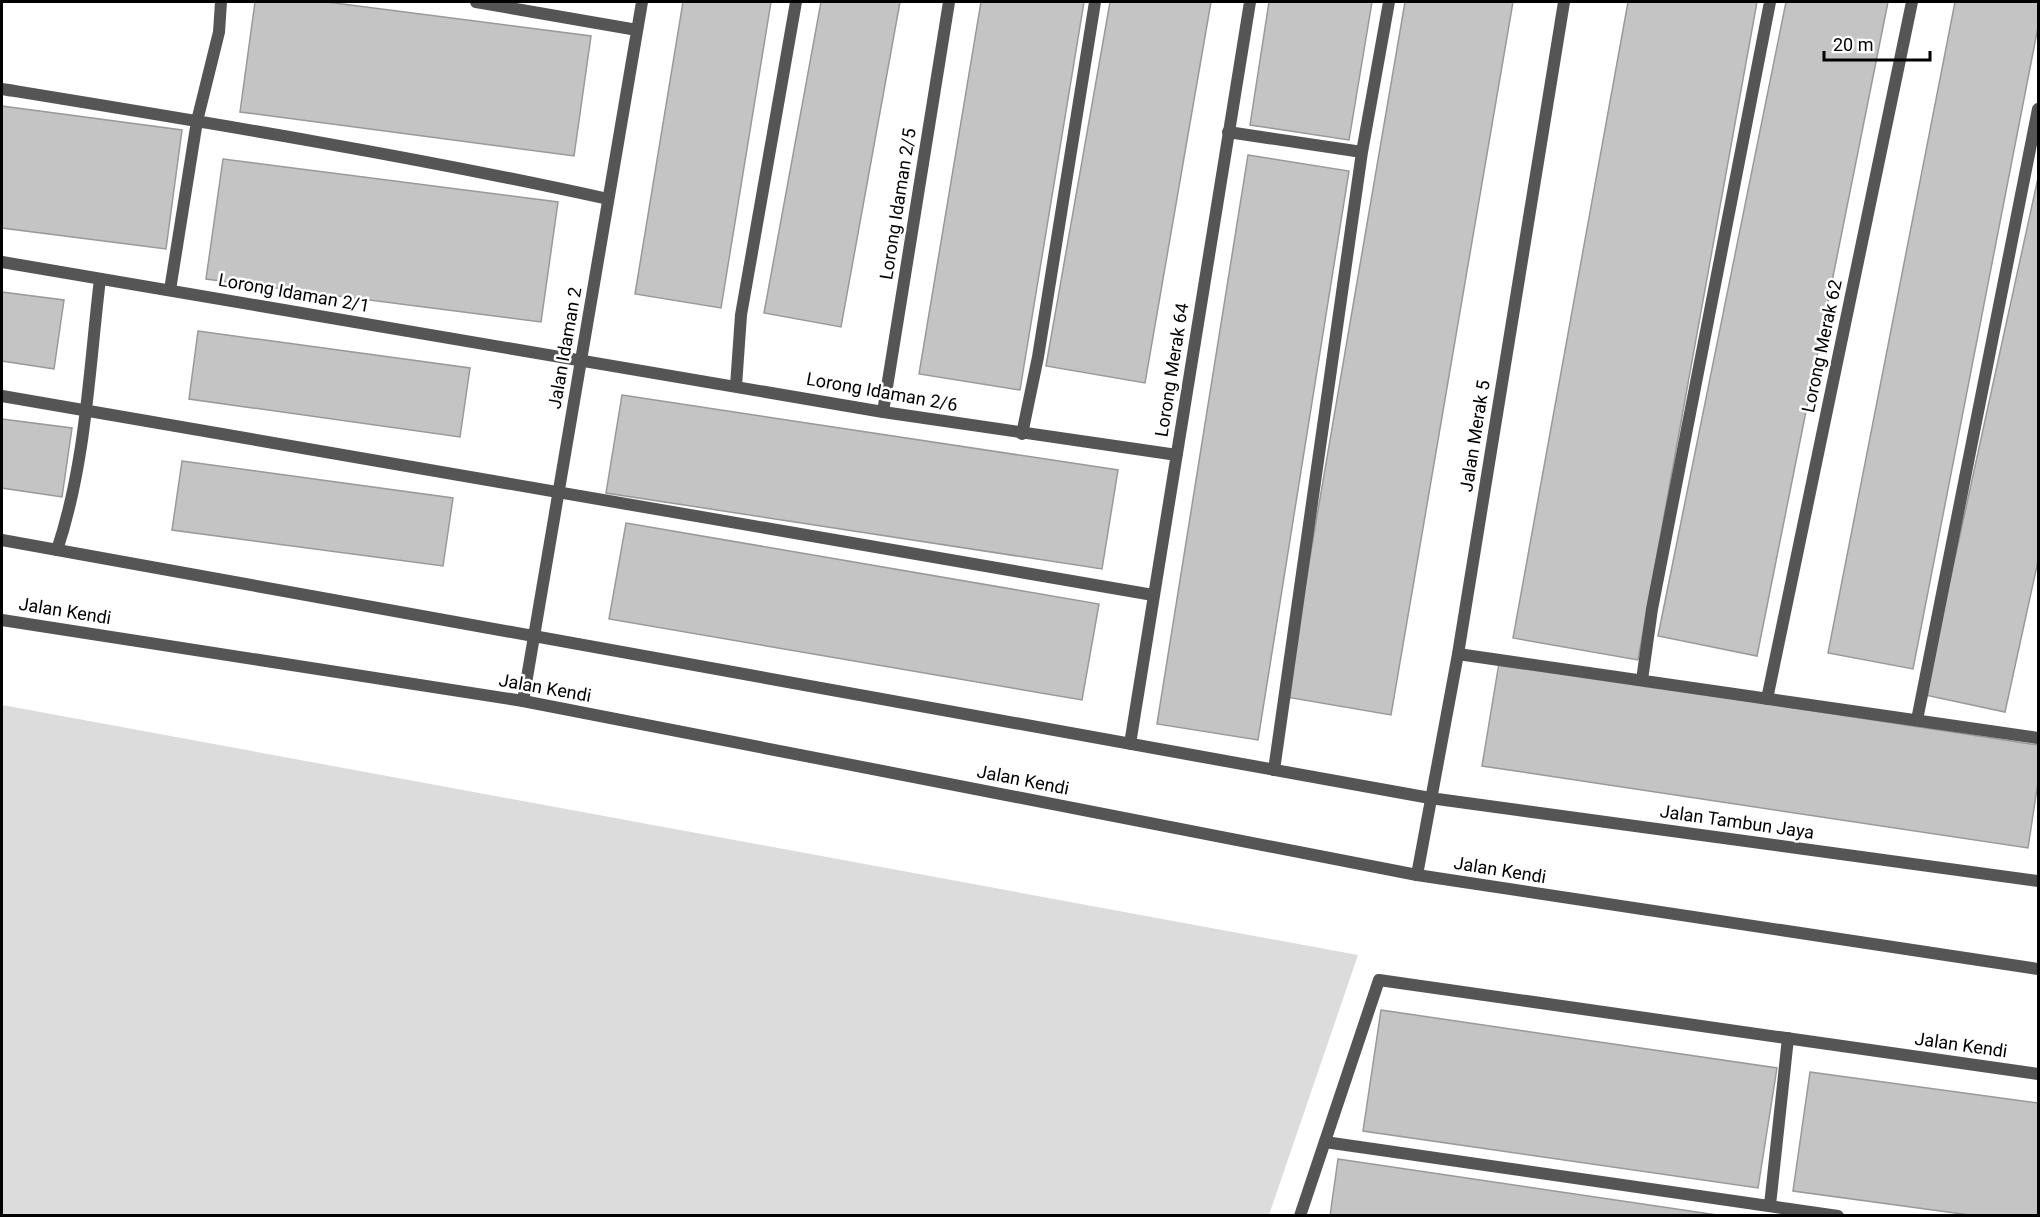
<svg xmlns="http://www.w3.org/2000/svg" width="2040" height="1217" viewBox="0 0 2040 1217" font-family="Roboto,sans-serif">
	<style>
		.green { fill: #dcdcdc }
		.building { fill: #c4c4c4; stroke: #999; stroke-width: 1.5 }
		.lines { fill: none; stroke-linecap: round; stroke-linejoin: round }
		.service { stroke: #555; stroke-width: 12 }
		.minor { stroke: #555; stroke-width: 12 }
		.tertiary { stroke: #555; stroke-width: 12 }
		.labels { text-anchor: middle; stroke-width: 5; stroke-linejoin: round; paint-order: stroke }
		.street-label { font-size: 18px; fill: #000; stroke: #fff }
	</style>
	<rect width="100%" height="100%" fill="#fff"/>
	<path class="green" d="M2 705 1358 955 1269 1215H2Z"/>
	<path class="building" d="M255 2H327L591 36 574 156 240 112Z
		M683 2H771L721 308 635 294Z
		M821 2H900L841 327 764 313Z
		M981 2H1084L1020 390 919 374Z
		M1110 2H1211L1145 383 1046 366Z
		M1269 2H1372L1349 140 1250 125Z
		M1405 2H1513L1391 715 1286 697Z
		M1628 2H1757L1638 660 1513 638Z
		M1786 2H1888L1757 656 1658 636Z
		M1955 2H2038V27L1913 669 1828 653Z
		M2 106 182 130 166 249 2 228Z
		M1248 155 1349 171 1258 740 1157 724Z
		M223 159 558 202 541 322 206 279Z
		M2038 178V561L2005 712 1925 695Z
		M2 292 64 300 54 369 2 361Z
		M198 331 470 368 460 437 189 399Z
		M622 395 1118 470 1102 569 606 493Z
		M2 419 72 428 62 497 2 488Z
		M182 461 453 498 443 566 172 530Z
		M626 523 1099 604 1082 700 609 619Z
		M1499 663 2038 745V782L2028 848 1482 766Z
		M1381 1010 1777 1068 1758 1188 1363 1131Z
		M1810 1072 2038 1103V1216H1977L1793 1191Z
		M1338 1159 1724 1216H1330Z"/>
	<g class="lines">
		<path class="service" d="M2 89C204 122 408 155 608 199
			M1228 132 1362 152
			M170 290 197 121 219 32 221 2
			M736 386 741 315 796 2
			M2 396 1153 595
			M1022 434 1038 357 1095 2
			M57 550C86 463 89 370 100 279
			M1458 654 2038 738
			M1642 680 1652 609 1770 2
			M1917 720 2038 109
			M1274 770 1362 152 1389 2
			M1325 1142 1838 1216
			M1770 1205 1788 1038"/>
		<path class="minor" d="M476 2 637 30
			M2 262 883 412 1177 455
			M883 412 949 2
			M2 540 1430 798 2038 881
			M1767 699 1912 2
			M523 701 642 2
			M1130 744 1250 2
			M1417 875 1458 654 1564 2
			M1300 1216 1379 980 2038 1074"/>
		<path class="tertiary" d="M2 620 523 701 1417 875 2038 969"/>
	</g>
	<g class="labels">
		<g class="street-label">
			<text transform="translate(898 204) rotate(-81)" y="6">Lorong Idaman 2/5</text>
			<text transform="translate(294 293) rotate(10)" y="6">Lorong Idaman 2/1</text>
			<text transform="translate(1822 346) rotate(-78)" y="6">Lorong Merak 62</text>
			<text transform="translate(565 348) rotate(-80)" y="6">Jalan Idaman 2</text>
			<text transform="translate(1172 370) rotate(-81)" y="6">Lorong Merak 64</text>
			<text transform="translate(882 392) rotate(10)" y="6">Lorong Idaman 2/6</text>
			<text transform="translate(1475 436) rotate(-81)" y="6">Jalan Merak 5</text>
			<text transform="translate(65 611) rotate(9)" y="6">Jalan Kendi</text>
			<text transform="translate(545 688) rotate(10)" y="6">Jalan Kendi</text>
			<text transform="translate(1023 780) rotate(11)" y="6">Jalan Kendi</text>
			<text transform="translate(1737 822) rotate(8)" y="6">Jalan Tambun Jaya</text>
			<text transform="translate(1500 870) rotate(9)" y="6">Jalan Kendi</text>
			<text transform="translate(1961 1045) rotate(8)" y="6">Jalan Kendi</text>
		</g>
	</g>
	<rect width="2040" height="1217" fill="none" stroke="#000000" stroke-width="6"/>
	<path d="M1824 51v9h106v-9" fill="none" stroke="#000000" stroke-width="3"/>
	<text x="1833" y="51" font-size="18" fill="#000000" stroke="#ffffff" stroke-width="4.5" paint-order="stroke">20 m</text>
</svg>
